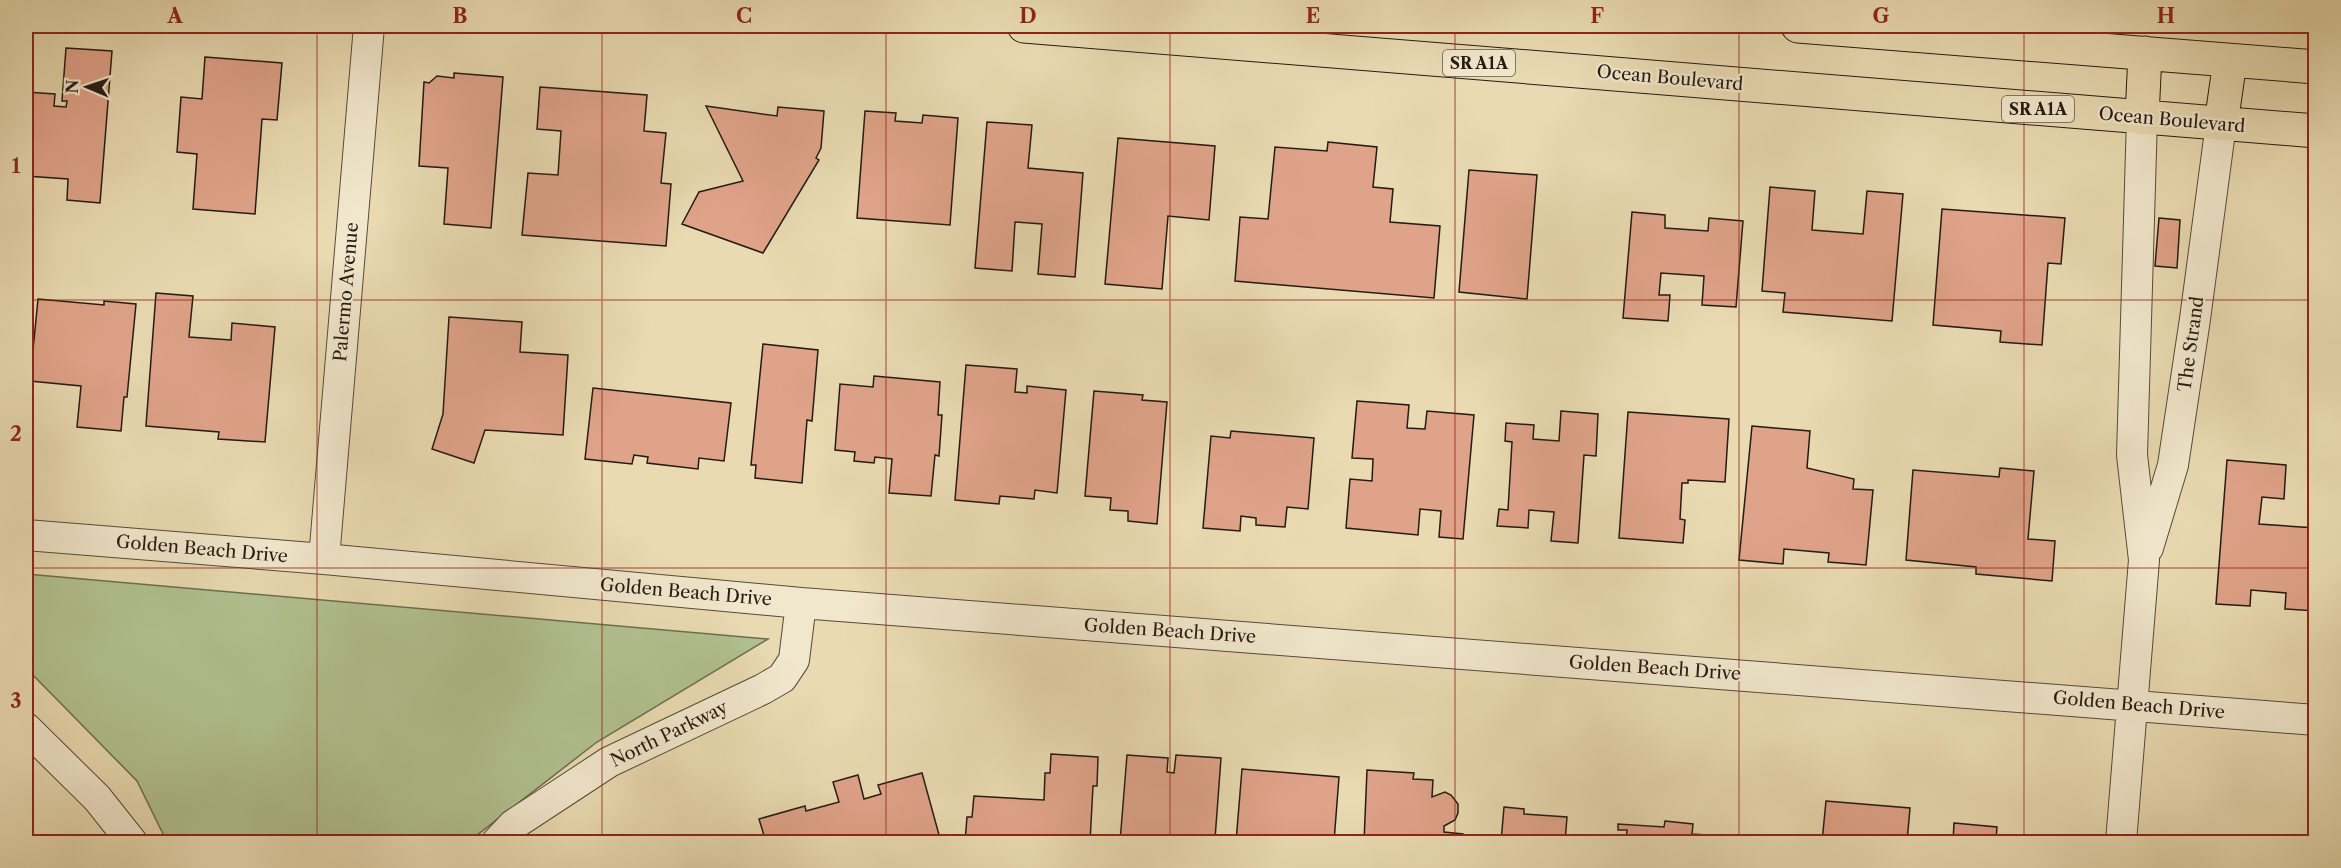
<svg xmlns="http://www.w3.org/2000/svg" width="2341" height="868" viewBox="0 0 2341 868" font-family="'Libre Caslon Text',serif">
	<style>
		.green { fill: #b1c18f; stroke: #6b6e52; stroke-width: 1.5 }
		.building { fill: #dfa389; stroke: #251a14; stroke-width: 1.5 }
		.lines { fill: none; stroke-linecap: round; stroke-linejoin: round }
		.minor-casing { stroke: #564a3b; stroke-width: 32 }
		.primary-casing { stroke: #251a14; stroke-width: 35 }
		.minor { stroke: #f1e7cc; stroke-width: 30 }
		.primary { stroke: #e9dab1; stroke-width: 33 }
		.grid { fill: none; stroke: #8f2418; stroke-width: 1.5; stroke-opacity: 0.55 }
		.labels { text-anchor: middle; stroke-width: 4.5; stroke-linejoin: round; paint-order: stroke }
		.shield { fill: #f1e7cc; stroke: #62584b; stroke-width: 1.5 }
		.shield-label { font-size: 16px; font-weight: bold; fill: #251a14 }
		.street-label { font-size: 18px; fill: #251a14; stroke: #f1e7cc }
		.neatline { fill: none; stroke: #8f2418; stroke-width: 2 }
		.grid-label { font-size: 20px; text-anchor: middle; font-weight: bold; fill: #8f2418 }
	</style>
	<rect width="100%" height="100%" fill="#e9dab1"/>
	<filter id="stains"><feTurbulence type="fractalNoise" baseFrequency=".00333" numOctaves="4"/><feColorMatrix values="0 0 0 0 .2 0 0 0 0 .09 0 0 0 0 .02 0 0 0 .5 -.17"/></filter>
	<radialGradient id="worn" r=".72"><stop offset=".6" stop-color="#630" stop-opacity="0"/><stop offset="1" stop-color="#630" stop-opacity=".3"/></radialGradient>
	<path class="green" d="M26 574 768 639 597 742 468 842H167L137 781 26 668Z"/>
	<path class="building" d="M66 48 112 51 100 203 67 200 68 179 26 176V92L55 94 54 106 66 107 67 101H62Z
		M205 57 282 63 277 120 262 119 255 214 193 209 197 154 177 152 181 97 202 99Z
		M454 73 503 77 491 228 444 224 448 168 419 166 424 82 429 83 437 76 454 78Z
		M540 87 647 95 644 131 666 133 661 183 671 184 666 246 522 235 528 173 558 175 561 131 537 129Z
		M706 106 777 116 778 107 824 111 821 148 816 158 819 160 763 253 682 224 699 192 743 181Z
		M865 111 896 113 895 121 922 123 923 115 958 118 950 225 857 218Z
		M987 122 1032 125 1028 168 1083 173 1075 277 1038 274 1042 224 1015 222 1012 271 975 268Z
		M1118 138 1215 146 1209 220 1168 216 1162 289 1105 284Z
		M1328 142 1377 147 1373 187 1393 189 1390 222 1440 226 1434 298 1235 281 1240 217 1268 219 1275 147 1327 151Z
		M1469 170 1537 175 1527 299 1459 292Z
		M1770 187 1815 191 1812 230 1863 234 1867 191 1903 194 1892 321 1783 312 1785 293 1762 291Z
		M1942 209 2065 218 2061 264 2048 263 2042 345 2000 342 2001 331 1933 325Z
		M1632 212 1665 215V228L1708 231 1709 218 1743 221 1736 307 1702 305 1704 276 1661 273 1659 295H1670L1668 321 1623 318Z
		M2159 218 2180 220 2177 268 2155 266Z
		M156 293 193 296 189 337 231 340 232 323 275 327 265 442 218 439 219 432 146 426Z
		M38 299 104 305V301L136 304 127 397H124L121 431 77 427 81 386 30 381Z
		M449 317 522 322 520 352 568 355 563 435 485 430 474 463 432 449 443 414Z
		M763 344 818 350 812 421 807 420 802 483 755 478 756 465H751Z
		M966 365 1017 369 1015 392 1027 393V386L1066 390 1057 493 1035 490 1034 499 1000 496 999 504 955 500Z
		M874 376 940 382 938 415H942L939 456 935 455 931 496 889 493 892 459 875 457 874 463 854 461 855 452 835 450 840 384 873 387Z
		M593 388 731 403 724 461 699 458 698 469 647 463 648 457 634 455 632 464 585 459Z
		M1094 391 1143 395 1142 400 1167 402 1157 524 1128 521V511L1110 510 1111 498 1085 496Z
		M1357 401 1409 405 1407 428 1425 429 1427 411 1474 415 1463 539 1439 537 1441 511 1420 509 1418 535 1346 528 1350 479 1372 481 1373 459 1352 458Z
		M1561 411 1598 414 1596 456 1584 455 1578 543 1551 541 1554 512 1529 510 1528 528 1497 526 1499 509 1508 510 1512 442 1505 441 1506 423 1534 425 1533 439 1559 441Z
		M1628 412 1729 419 1725 482 1688 480V483H1682L1680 519 1685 520 1683 543 1619 538Z
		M1752 426 1810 431 1807 468 1854 479 1853 489 1873 490 1866 565 1828 562 1829 553 1784 549 1783 564 1739 560Z
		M1231 431 1314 438 1308 509 1287 507 1285 527 1256 525V518L1241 516 1240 531 1203 528 1211 436 1230 438Z
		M2227 460 2286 465 2284 499 2262 497 2259 524 2316 528V611L2285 609 2286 593 2251 590 2250 606 2216 604Z
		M2000 468 2034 471 2028 539 2055 541 2052 581 1976 574V567L1906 560 1913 470 1999 477Z
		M1051 754 1098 757 1097 786H1093L1090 842H965L967 817H972L974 796 1044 800 1045 773H1050Z
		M1127 755 1168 758 1167 772 1174 773 1176 755 1221 758 1215 839 1206 838 1205 842H1120Z
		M1242 769 1339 777 1334 842H1236Z
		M1367 770 1414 773 1413 779 1433 780 1432 797 1445 792 1451 795 1458 804V813L1455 820 1444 826V832L1463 834 1462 842H1364Z
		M922 773 941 842H766L759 819 805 806 806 811 839 802 833 782 858 775 864 799 881 794 878 785Z
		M1826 801 1910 808 1907 842H1822Z
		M1504 807 1524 809V814L1567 817 1565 842H1501Z
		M1665 821 1693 824 1692 834 1720 836 1719 842H1626L1627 830H1618V824L1664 827Z
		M1954 823 1997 827 1996 840H2005L2004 842H1953Z"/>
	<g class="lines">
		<g class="minor-casing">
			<path id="minor" d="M26 535 324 559 801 603 2316 720
				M2148 548 2173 465 2195 319 2221 124
				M324 559 369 26
				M26 728 97 798 132 842
				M497 842 513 825 609 762 763 689 782 678 794 660 801 603
				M2121 842 2144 560 2132 455 2142 118"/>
		</g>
		<g class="primary-casing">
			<path id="primary" d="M1024 26 2316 131
				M1798 26 2316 67
				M2142 118 2145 53
				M2221 124 2230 61"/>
		</g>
		<use href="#minor" class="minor"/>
		<use href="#primary" class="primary"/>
	</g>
	<path class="grid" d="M317 26V842M602 26V842M886 26V842M1170 26V842M1455 26V842M1739 26V842M2024 26V842M26 300H2316M26 568H2316"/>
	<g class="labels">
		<g class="shield">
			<rect x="1443" y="50" width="72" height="26" rx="4.5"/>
			<rect x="2002" y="96" width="72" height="26" rx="4.5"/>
		</g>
		<g class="shield-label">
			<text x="1479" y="69">SR A1A</text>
			<text x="2038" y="115">SR A1A</text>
		</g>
		<g class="street-label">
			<text transform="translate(1670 78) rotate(5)" y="6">Ocean Boulevard</text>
			<text transform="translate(2172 120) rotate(5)" y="6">Ocean Boulevard</text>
			<text transform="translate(346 292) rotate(-85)" y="6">Palermo Avenue</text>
			<text transform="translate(2191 344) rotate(-82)" y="6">The Strand</text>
			<text transform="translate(202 549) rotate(5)" y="6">Golden Beach Drive</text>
			<text transform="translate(686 592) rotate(5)" y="6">Golden Beach Drive</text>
			<text transform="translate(1170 631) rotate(4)" y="6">Golden Beach Drive</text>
			<text transform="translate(1655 668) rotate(4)" y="6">Golden Beach Drive</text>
			<text transform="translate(2139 705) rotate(5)" y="6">Golden Beach Drive</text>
			<text transform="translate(669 734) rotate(-26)" y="6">North Parkway</text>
		</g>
	</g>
	<rect width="2341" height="868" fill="none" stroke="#e9dab1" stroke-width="66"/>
	<g transform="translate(87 87) rotate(272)" stroke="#f1e7cc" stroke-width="4.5" paint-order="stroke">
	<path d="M0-4.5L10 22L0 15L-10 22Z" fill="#251a14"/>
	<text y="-9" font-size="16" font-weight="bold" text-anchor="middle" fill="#251a14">N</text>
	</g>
	<rect x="33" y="33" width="2275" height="802" class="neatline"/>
	<g class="grid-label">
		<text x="175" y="23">A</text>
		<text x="460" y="23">B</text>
		<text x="744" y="23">C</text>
		<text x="1028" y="23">D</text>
		<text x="1313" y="23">E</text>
		<text x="1597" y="23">F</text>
		<text x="1881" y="23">G</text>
		<text x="2166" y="23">H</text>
		<text x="16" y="173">1</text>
		<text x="16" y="441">2</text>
		<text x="16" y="708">3</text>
	</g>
	<rect width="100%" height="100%" filter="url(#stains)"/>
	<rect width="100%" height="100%" fill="url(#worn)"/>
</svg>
